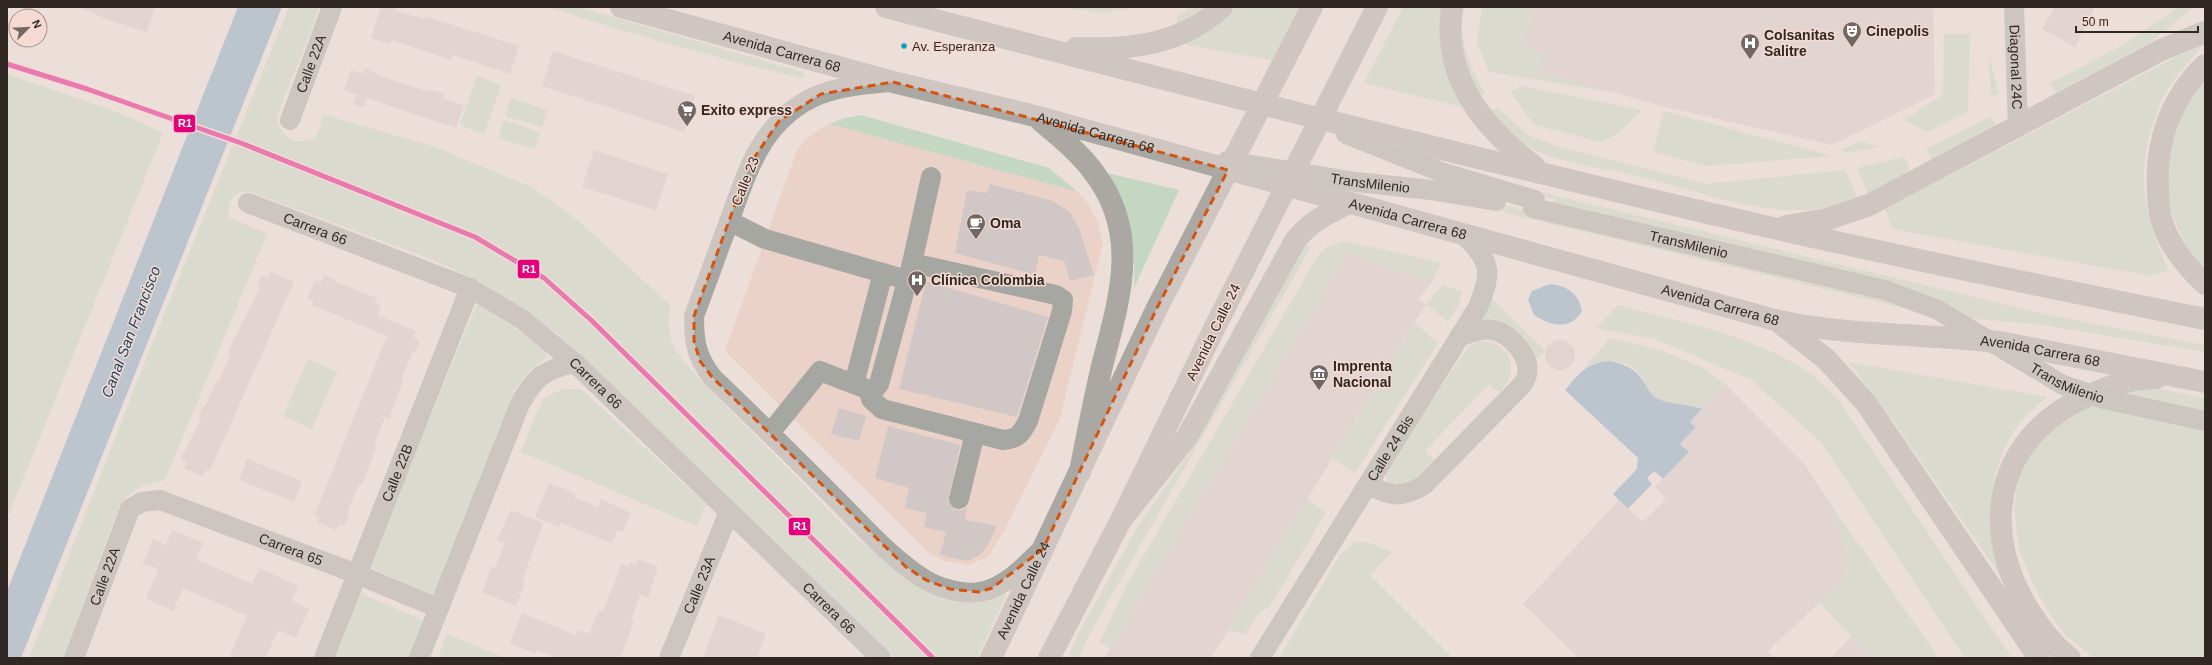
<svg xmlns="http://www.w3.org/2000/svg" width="2212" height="665" viewBox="0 0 2212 665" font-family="Arial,sans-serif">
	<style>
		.built { fill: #ead2c9 }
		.green { fill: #c4d7c1 }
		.water { fill: #81a5c0 }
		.building { fill: #d2c7c7 }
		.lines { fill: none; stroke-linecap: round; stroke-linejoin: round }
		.minor { stroke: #a6a6a2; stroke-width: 20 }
		.major { stroke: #aba8a4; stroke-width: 22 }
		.minor-bridge { stroke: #a6a6a2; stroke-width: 20 }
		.major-bridge { stroke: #aba8a4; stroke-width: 22 }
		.rail-1-casing { stroke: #f4dad0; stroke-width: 8 }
		.rail-1 { stroke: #e5007d; stroke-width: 5 }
		.marked { fill: none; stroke: #d6540e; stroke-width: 3; stroke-dasharray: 8 5; stroke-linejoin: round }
		.bus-dot { fill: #02a2c5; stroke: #f4dad0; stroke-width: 1.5 }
		.labels { text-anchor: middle; stroke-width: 3; stroke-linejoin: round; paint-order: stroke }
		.bus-label { font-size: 13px; fill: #302723; stroke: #f4dad0; text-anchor: start }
		.poi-label { font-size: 14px; font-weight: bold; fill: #302723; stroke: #f4dad0; text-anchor: start }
		.street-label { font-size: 14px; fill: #302723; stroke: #f4dad0 }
		.water-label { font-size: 15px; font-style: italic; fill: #1a4665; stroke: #f4dad0 }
		.line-badge { stroke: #f4dad0; stroke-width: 1.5 }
		.badge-label { font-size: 11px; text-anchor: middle; font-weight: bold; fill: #fff }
	</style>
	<rect width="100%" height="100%" fill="#ecded8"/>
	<path class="built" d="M829 124 1078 192 1089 205 1098 223 1103 243 1060 418 1005 529 988 557 968 565 945 561 930 554 725 351 793 161 798 149 807 138Z"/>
	<path class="green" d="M289 7H320L277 117C280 138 296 147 315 137L321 125 322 114 432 146 532 187 580 222 670 305C667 340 670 343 691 370L854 536 927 593 955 602 979 603 1007 594 977 658H895L558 334 479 281 428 258 248 191C231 192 228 203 229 217L267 234 165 480 142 486 126 497 114 520 63 658H29L143 367Z
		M548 7H578L803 72 805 76 801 78C716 58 631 34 548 7Z
		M1060 7H1135L1104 13Z
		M1191 7H1206L1175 28 1178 16Z
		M1235 7H1303L1275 61 1184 44 1227 15Z
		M1403 7H1446L1465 108 1364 83Z
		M1456 7H1465C1456 36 1470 68 1485 93L1477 99 1466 79Z
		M1482 7H1532L1523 47 1543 53 1538 72 1616 93 1489 72 1477 42Z
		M2179 7H2194L2149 43 2055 93 2050 83 2123 45Z
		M1944 34H1970L1968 111 1927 132 1904 120 1943 94Z
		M2205 42C2191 59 2175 77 2164 95 2160 102 2158 111 2155 118 2134 173 2145 220 2169 271L2151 276 1892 229 1885 209Z
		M1989 55 1999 95H1991Z
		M7 74 117 112 163 133 7 519Z
		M477 76 501 85 484 134 460 125Z
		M2205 80V271L2199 266 2183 239 2165 200 2167 152 2175 124 2200 83Z
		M1520 86 1641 110C1628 123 1618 137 1600 142L1534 125 1511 92Z
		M511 98 547 110 542 127 505 116Z
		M1497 107 1528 135 1556 146 1706 184 1845 170 1858 200C1783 227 1707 193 1634 175 1598 167 1555 163 1523 144 1511 137 1500 123 1490 113Z
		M1664 111 1832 156 1707 166 1653 152Z
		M861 115 1049 168 1078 192 829 124 845 118Z
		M1991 116 1997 128 1933 161 1927 149Z
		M504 120 540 132 535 149 498 138Z
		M1861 141 1878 147 1849 153 1841 150Z
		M1901 157 1905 158 1909 166 1906 174 1869 196 1857 168Z
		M1107 173 1179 190 1134 288C1136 239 1129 216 1107 173Z
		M1508 184 2043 314 2205 345V352L2042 325 1945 316 1895 306 1506 213 1502 210 1501 204 1551 217 1555 199 1507 187Z
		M1345 241 1442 263 1431 283 1347 254 1110 649 1100 642 1126 586 1319 254 1327 247Z
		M1312 245 1085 642 1079 658H1068L1076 638 1139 524 1193 448 1300 248Z
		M1443 285 1462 292 1459 304 1448 322 1426 304Z
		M1491 298 1545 351 1534 360 1479 320Z
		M477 303 544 347 548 357 528 372 515 389 434 595 369 567Z
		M1618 305C1677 321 1746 334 1799 366 1813 374 1826 388 1838 399L2012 658H1965L1821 442 1751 380 1655 339 1596 328Z
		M1415 323 1438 343 1355 473 1332 459Z
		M1610 338 1662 351 1705 369 1725 384 1702 409C1688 404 1670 406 1657 399 1649 394 1646 384 1641 376 1629 358 1603 359 1585 367Z
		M1478 341C1511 341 1522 370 1499 393L1489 384 1425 451 1434 460 1408 486 1389 485C1384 476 1387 469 1391 460L1465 351 1470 345Z
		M308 359 337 372 312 429 283 416Z
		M1849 362 2047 397C2041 403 2032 409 2026 415 2000 445 1988 488 1991 526 1993 545 2004 569 2009 588L1893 421Z
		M2156 388 2205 398V658H2094L2065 635 2049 613 2032 582 2019 548 2014 508 2018 482 2029 453 2067 413 2121 390Z
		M562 389H581L706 504 697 526 521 452 536 414 544 398Z
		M1307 499 1326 513 1269 608 1261 611 1245 634 1228 630Z
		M1827 499 1939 658H1871L1819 602 1847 576 1841 536Z
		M1355 542H1367L1392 552 1370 575 1453 658H1279L1340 555Z
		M360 593 425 621 410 658H335Z
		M447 634 506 658H438Z"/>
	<path class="water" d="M238 7H282L21 658H7V591Z
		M1550 284C1567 286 1579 293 1582 311 1570 331 1551 326 1534 315L1528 300 1532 291Z
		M1610 361C1626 365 1637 369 1645 384 1648 389 1651 395 1656 398 1666 404 1689 404 1702 409L1690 422 1696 427 1680 444 1689 452 1663 479 1654 471 1647 478 1652 484 1628 509 1613 494 1637 469 1638 458 1565 390C1580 373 1585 363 1610 361Z"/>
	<path class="building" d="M80 7H155L147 32 106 19Z
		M381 7H395L394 10 424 19 425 16 519 46 510 74 453 55 451 60 391 40 390 44 371 38Z
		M1532 7H1933L1935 94 1832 145 1670 108 1538 72 1543 53 1523 47Z
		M2054 7H2095L2075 47 2042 29Z
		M553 51 695 96 684 132 542 86Z
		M365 69 377 73 376 75 413 87 431 92 432 90 445 94 443 98 464 105 456 128 367 98 364 107 353 104 357 95 344 90 351 70 364 74Z
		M594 150 668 174 656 210 582 187Z
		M990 184 1053 201 1070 212 1079 228 1094 275 1070 281 1064 261 1039 255 1035 275 955 253 967 190 987 193Z
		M1347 253 1431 283 1418 299 1426 304 1211 658H1104Z
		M271 272 294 282 210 471 206 470 203 476 184 468 187 462 181 459 201 419 199 418 203 406 205 407 216 382 218 383 231 354 228 353 233 341 260 288 257 287 262 275 268 278Z
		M324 275 336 280 335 282 377 298 375 303 381 306 377 315 416 331 413 337 420 340 415 352 413 351 401 380 403 381 389 419 385 417 376 440 374 447 376 448 362 485 359 484 347 513 349 514 344 526 339 524 336 530 317 522 320 516 315 514 387 336 312 305 314 302 307 299 315 280 321 282Z
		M926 281 1048 317 1017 417 899 389Z
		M1545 355a15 15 0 1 1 30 0a15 15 0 1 1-30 0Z
		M1725 384 1806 466 1827 499 1835 517 1841 536 1847 576 1768 651 1775 658H1579L1523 604 1619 500 1643 522 1666 499 1655 487 1689 452 1680 444 1696 427 1690 422Z
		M839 408 866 416 859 441 831 434Z
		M888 426 960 445 948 502 956 510H963L967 507 965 520 996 526 990 542 980 555 967 561 940 555 946 532 924 527 927 513 905 508 909 488 875 478Z
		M247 459 302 481 294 502 239 480Z
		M549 483 575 493 574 497 598 507 601 499 631 513 623 532 617 530 612 543 561 523 559 527 535 517Z
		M511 510 543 523 522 581 525 582 516 606 482 592 492 566 495 568 505 543 497 540Z
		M172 530 203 543 196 559 252 584 259 568 298 586 292 601 309 609 296 638 278 630 266 658H229L247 616 183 588 173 611 146 599 158 569 143 563 153 539 166 545Z
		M639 559 658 567 648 598 640 595 631 620 634 622 620 658H556L537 650 535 654 510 643 522 613 576 635 578 630 589 634 599 610 603 611 622 564 629 567 630 563 636 565Z
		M719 615 766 634 757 658H703Z
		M1851 637 1871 658H1831Z"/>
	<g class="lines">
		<g class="minor">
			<path id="s1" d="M2014 7 2018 127"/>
			<path d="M890 82C867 84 843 86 821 94 763 117 748 169 729 222 717 253 706 285 694 316 694 343 696 355 712 377 754 417 796 459 837 500 864 527 891 558 924 579 939 588 962 595 979 592 1003 589 1025 566 1041 550"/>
			<path id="s2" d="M290 120 332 7"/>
			<path d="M1346 134 1441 172 1535 200"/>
			<path id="s3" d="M1227 161 1356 182 1431 190 1496 201"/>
			<path id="s4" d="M248 203 470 288 523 320 575 363 881 658"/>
			<path d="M729 221 765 239 907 280"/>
			<path d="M854 384 883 273"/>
			<path d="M869 390 871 399 882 409 1003 440C1018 439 1021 434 1028 421L1062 311 1063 300 1056 295 912 263"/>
			<path d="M770 433 820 371 869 390 875 389 879 384 912 263 931 177"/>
			<path d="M1368 485C1391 496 1401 499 1424 485L1522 385C1524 382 1527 377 1527 374 1531 356 1509 333 1493 330 1481 328 1470 333 1459 337"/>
			<path d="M959 499 975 433"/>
			<path id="s5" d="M74 658 130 509 142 502 160 500 357 574 438 608"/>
			<path id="s6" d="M324 658 470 288"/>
			<path d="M419 658 520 404C534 378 544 369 575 363"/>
			<path id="s7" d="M669 658 729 512"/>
			<path id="s8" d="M1260 658 1478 307C1492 273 1492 262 1465 236"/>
		</g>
		<g class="major">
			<path id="s9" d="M621 7 893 82 1035 116 1775 320C1851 337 1928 333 2005 343L2205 382"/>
			<path d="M886 7C1160 79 1435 149 1712 214 1875 252 2040 286 2205 319"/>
			<path d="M1452 7C1442 77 1482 127 1535 167"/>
			<path d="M1076 48C1130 50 1181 45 1222 7"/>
			<path d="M2205 65C2171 98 2155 142 2158 189 2158 201 2159 214 2163 225 2171 248 2188 268 2205 284"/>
			<path d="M1041 121C1060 137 1080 153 1095 174 1140 234 1120 297 1103 362 1094 399 1087 436 1080 472"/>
			<path d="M1786 226 1828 219 1869 205 2161 50 2205 32"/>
			<path d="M1781 324 1826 359 1866 403 2039 658"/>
			<path d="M1121 520 1187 437 1295 241C1309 222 1328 213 1349 203"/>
			<path id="s10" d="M991 658 1157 308"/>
			<path d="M1049 658 1121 520 1214 329"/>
			<path d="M2070 658C2050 643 2037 623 2024 602 1977 518 2002 431 2092 394 2112 385 2134 378 2156 378"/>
		</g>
		<path class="minor-bridge" id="s11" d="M1533 208 1885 290 1938 310 2063 385 2104 399 2205 421"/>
		<path class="major-bridge" d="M1157 308 1312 7
			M1214 329 1377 7"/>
		<g class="rail-1-casing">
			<path id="rail-1" d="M7 64 87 89 241 143 475 237 544 278 591 320 933 658"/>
		</g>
		<use href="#rail-1" class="rail-1"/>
	</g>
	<path d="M0 0H2212V665H0ZM893 82 1228 170 1157 308 1043 549 992 588 979 592 950 589 926 580 906 567 712 377 700 361 694 341V316L750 164 779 121 821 94Z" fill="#ecded8" fill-opacity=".55" fill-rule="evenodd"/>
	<path class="marked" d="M893 82 1228 170 1157 308 1043 549 992 588 979 592 950 589 926 580 906 567 712 377 700 361 694 341V316L750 164 779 121 821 94Z"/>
	<defs>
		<g id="theatre-pin" transform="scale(1)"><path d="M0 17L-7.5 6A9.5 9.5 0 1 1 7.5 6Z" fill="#726762" stroke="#f4dad0"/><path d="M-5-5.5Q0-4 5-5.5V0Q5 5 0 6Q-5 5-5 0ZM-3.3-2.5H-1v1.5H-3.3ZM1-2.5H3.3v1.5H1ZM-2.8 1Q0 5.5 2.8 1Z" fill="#fff"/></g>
		<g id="hospital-pin" transform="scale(1)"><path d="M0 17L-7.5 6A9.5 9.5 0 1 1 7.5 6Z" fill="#726762" stroke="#f4dad0"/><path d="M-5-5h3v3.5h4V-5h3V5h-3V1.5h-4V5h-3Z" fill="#fff"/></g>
		<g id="supermarket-pin" transform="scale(1)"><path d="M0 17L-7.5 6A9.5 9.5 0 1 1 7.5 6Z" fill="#726762" stroke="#f4dad0"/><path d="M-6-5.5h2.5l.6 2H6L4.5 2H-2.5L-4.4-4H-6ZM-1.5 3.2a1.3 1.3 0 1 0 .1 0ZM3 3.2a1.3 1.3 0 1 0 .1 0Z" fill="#fff"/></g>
		<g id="cafe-pin" transform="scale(1)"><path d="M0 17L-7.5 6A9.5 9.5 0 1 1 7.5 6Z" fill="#726762" stroke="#f4dad0"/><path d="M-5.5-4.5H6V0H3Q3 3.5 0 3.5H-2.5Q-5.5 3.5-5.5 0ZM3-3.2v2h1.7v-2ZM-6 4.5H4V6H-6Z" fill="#fff"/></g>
		<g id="museum-pin" transform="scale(1)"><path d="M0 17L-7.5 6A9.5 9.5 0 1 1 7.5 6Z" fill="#726762" stroke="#f4dad0"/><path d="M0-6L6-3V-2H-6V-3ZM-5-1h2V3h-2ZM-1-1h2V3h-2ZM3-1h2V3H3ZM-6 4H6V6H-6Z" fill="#fff"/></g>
	</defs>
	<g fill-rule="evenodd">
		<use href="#theatre-pin" x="1852" y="31"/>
		<use href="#hospital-pin" x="1750" y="43"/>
		<use href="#supermarket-pin" x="687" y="110"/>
		<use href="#cafe-pin" x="976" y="223"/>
		<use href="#hospital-pin" x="917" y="280"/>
		<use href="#museum-pin" x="1319" y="374"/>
	</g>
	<circle class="bus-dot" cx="904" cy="46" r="3.5"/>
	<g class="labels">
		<g class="bus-label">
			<text x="912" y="51">Av. Esperanza</text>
		</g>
		<g class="poi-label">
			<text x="1866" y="36">Cinepolis</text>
			<text x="1764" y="40">Colsanitas<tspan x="1764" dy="16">Salitre</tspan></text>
			<text x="701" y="115">Exito express</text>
			<text x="990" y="228">Oma</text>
			<text x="931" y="285">Clínica Colombia</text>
			<text x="1333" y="371">Imprenta<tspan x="1333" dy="16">Nacional</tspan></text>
		</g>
		<g class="street-label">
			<text dy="5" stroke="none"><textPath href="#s9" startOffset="167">Avenida Carrera 68</textPath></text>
			<text dy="5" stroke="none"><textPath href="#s2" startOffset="60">Calle 22A</textPath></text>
			<text dy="5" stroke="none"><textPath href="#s1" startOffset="60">Diagonal 24C</textPath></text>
			<text dy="5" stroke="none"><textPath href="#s9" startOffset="491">Avenida Carrera 68</textPath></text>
			<text transform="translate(745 181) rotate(-68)" y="5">Calle 23</text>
			<text dy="5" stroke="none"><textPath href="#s3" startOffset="145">TransMilenio</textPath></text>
			<text dy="5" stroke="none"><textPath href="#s9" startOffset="815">Avenida Carrera 68</textPath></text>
			<text dy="5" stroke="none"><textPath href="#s4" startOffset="72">Carrera 66</textPath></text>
			<text dy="5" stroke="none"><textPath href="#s11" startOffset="160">TransMilenio</textPath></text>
			<text dy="5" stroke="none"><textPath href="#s9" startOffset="1139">Avenida Carrera 68</textPath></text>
			<text transform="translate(1213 332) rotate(-64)" y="5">Avenida Calle 24</text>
			<text dy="5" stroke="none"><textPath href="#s9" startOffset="1463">Avenida Carrera 68</textPath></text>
			<text dy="5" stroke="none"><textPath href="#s11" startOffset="567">TransMilenio</textPath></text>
			<text dy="5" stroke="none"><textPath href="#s4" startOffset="396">Carrera 66</textPath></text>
			<text dy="5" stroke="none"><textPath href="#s8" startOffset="247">Calle 24 Bis</textPath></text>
			<text dy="5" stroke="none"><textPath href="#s6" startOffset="199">Calle 22B</textPath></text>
			<text dy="5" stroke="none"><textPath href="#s5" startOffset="331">Carrera 65</textPath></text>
			<text dy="5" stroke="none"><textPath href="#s5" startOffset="87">Calle 22A</textPath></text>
			<text dy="5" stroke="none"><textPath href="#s7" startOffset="79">Calle 23A</textPath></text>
			<text dy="5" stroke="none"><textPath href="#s10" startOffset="75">Avenida Calle 24</textPath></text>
			<text dy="5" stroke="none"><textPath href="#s4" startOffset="720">Carrera 66</textPath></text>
		</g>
		<g class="water-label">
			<text transform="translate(131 332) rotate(-69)" y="5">Canal San Francisco</text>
		</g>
	</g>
	<g class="line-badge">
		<rect x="173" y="114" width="23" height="19" rx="4" fill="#e5007d"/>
		<rect x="517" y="259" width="23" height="20" rx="4" fill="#e5007d"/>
		<rect x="788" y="517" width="23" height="19" rx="4" fill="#e5007d"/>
	</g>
	<g class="badge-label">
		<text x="185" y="127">R1</text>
		<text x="529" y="273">R1</text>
		<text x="800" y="530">R1</text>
	</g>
	<rect width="2212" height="665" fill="none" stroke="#302723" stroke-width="16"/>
	<g transform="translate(28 28) rotate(66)"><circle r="19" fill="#f4dad0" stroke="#a6928b"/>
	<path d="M0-3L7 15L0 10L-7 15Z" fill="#726762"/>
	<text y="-6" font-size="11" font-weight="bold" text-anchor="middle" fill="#302723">N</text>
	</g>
	<path d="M2076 26v6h122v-6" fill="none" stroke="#302723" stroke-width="2"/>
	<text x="2082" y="26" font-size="12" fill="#302723" stroke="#f4dad0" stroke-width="3" paint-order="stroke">50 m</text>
</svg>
